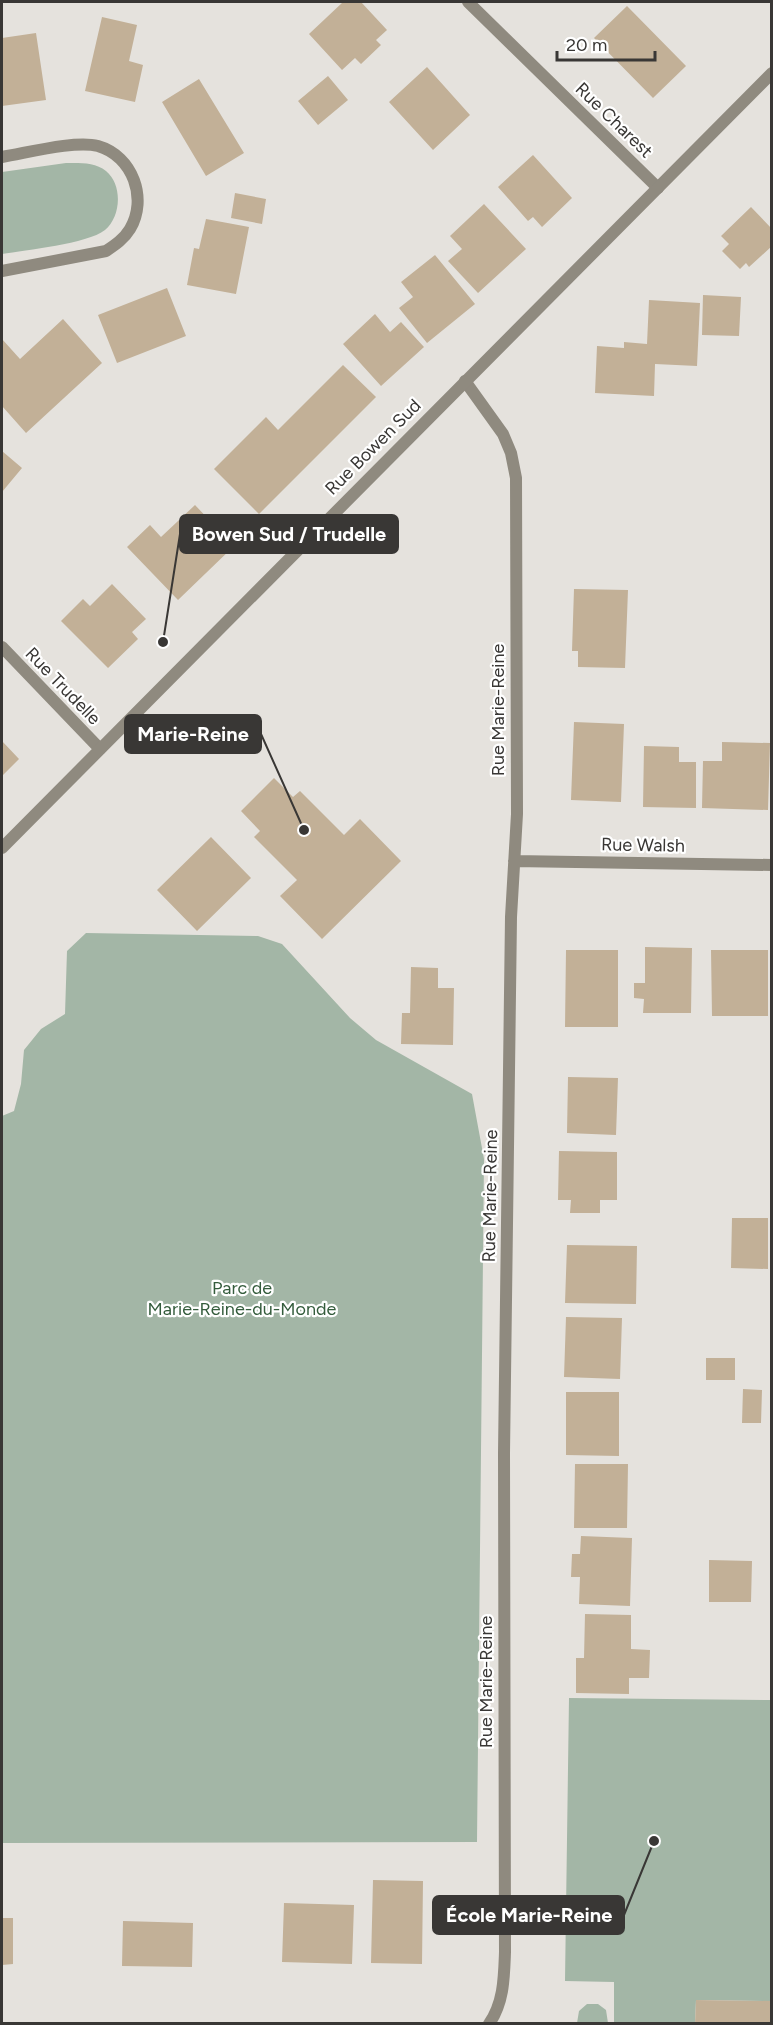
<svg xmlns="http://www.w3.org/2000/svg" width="773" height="2025" viewBox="0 0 773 2025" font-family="Figtree,sans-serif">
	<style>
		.green { fill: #a3b6a6 }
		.building { fill: #c2b097 }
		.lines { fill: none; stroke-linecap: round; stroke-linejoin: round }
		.minor { stroke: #8f8a7f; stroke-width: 12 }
		.tertiary { stroke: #8f8a7f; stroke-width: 12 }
		.labels { text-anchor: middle; stroke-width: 4.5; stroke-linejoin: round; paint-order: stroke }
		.street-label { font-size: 18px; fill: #393735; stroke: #fff }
		.park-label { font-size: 18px; fill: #345c3c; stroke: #fff }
		.leader { fill: none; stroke: #393735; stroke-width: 2 }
		.callout-dot { fill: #393735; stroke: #fff; stroke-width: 2 }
		.callout { fill: #393735; stroke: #393735; stroke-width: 2 }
		.callout-label { font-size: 20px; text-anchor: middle; font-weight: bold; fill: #fff }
	</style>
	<rect width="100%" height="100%" fill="#e5e2dd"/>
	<path class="green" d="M66 163C80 163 95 162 106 171 123 185 121 217 105 230 87 244 26 250 2 254V172Z
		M86 933 258 936 282 944 350 1018 376 1040 472 1094 484 1159 477 1842 2 1843V1116L14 1111 21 1084 24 1050 41 1029 65 1014 67 951Z
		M569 1698 771 1700V2001L696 2000 695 2023H614V1982L565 1981Z
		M587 2004H598L606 2010 608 2023H577L579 2011Z"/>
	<path class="building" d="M343 2H361L387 30 376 40 381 45 361 64 355 58 342 70 309 34Z
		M627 6 686 66 653 98 594 38Z
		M102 17 137 25 129 61 143 65 135 102 85 91Z
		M36 33 46 100 2 106V38Z
		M427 67 470 115 433 150 389 102Z
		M328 76 348 100 318 125 298 101Z
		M199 79 244 153 206 176 162 102Z
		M533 155 572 198 542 227 533 217 528 221 498 187Z
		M235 193 266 199 262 224 231 218Z
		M484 204 526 249 478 293 448 261 462 249 450 236Z
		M751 207 772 229V246L749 267 746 263 740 269 722 251 729 244 721 236Z
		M206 219 249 227 236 294 187 285 194 248 199 249Z
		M435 255 475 304 427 343 399 308 413 297 401 282Z
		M167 288 186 336 117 363 98 315Z
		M703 295 741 297 739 336 702 335Z
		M649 300 700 303 697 366 655 364 654 396 595 393 597 346 624 348V342L647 344Z
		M375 314 390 332 401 322 424 347 381 386 343 344Z
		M63 319 102 363 26 433 2 406V339L20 359Z
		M343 365 376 397 259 514 214 469 266 417 278 430Z
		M2 451 22 468 2 492Z
		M195 505 234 546 178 600 127 547 150 525 161 537Z
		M112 584 146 619 132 632 138 639 108 668 61 621 83 599 90 606Z
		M574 589 628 590 625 668 578 667V651H572Z
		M574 722 624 724 621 802 571 800Z
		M2 741 19 759 2 776Z
		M722 742 770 743 768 810 702 808 703 761H722Z
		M644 746 679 747V762H696V808L643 807Z
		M274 778 293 797 300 791 344 835 360 819 401 861 322 939 280 896 297 880 254 837 260 831 241 811Z
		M211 837 251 878 197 931 157 890Z
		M645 947 692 948 691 1013H643L644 999 634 998V983H645Z
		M566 950H618V1027H565Z
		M711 950H768V1016H712Z
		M411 967 438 968V988H454L453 1045 401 1044 402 1013H410Z
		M568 1077 618 1078 616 1135 567 1133Z
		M559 1151 617 1152V1200H600V1213H570L571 1200H558Z
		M732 1218H768V1269L731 1268Z
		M567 1245 637 1246 636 1304 565 1303Z
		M566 1317 622 1318 620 1379 564 1377Z
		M706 1358H735V1380H706Z
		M743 1389 762 1390 761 1423H742Z
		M566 1392H619V1456L566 1455Z
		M575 1464H628L627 1528H574Z
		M581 1536 632 1538 630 1606 579 1604 580 1577H571L572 1554H580Z
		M709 1560 752 1561 751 1602H709Z
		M585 1614 631 1615V1649L650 1650 649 1678H629V1694L576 1693V1658H584Z
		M373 1880 423 1881 422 1964 371 1963Z
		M284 1903 354 1905 352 1964 282 1962Z
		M2 1918H13V1964L2 1965Z
		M123 1921 193 1923 192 1967 122 1966Z
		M696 2000 772 2001V2024H695Z"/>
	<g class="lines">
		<path class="minor" d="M468 2 658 188
			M2 157C27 153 75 140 98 146 133 156 148 199 130 229 124 239 115 245 106 251L2 271
			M465 381 503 434 511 453 516 478 517 814 511 917 504 1453 505 1952C504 1978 504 2002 489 2024
			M2 647 100 749
			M514 861 772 865"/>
		<path class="tertiary" d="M2 848 772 73"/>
	</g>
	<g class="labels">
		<g class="street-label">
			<text transform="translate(614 120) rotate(44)" y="6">Rue Charest</text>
			<text transform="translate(373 447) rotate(-45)" y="6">Rue Bowen Sud</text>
			<text transform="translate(63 686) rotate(46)" y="6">Rue Trudelle</text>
			<text transform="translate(498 710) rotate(-90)" y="6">Rue Marie-Reine</text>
			<text transform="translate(643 845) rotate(1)" y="6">Rue Walsh</text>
			<text transform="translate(490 1196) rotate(-89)" y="6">Rue Marie-Reine</text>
			<text transform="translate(486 1682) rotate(-90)" y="6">Rue Marie-Reine</text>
		</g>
		<g class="park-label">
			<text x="242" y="1294">Parc de<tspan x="242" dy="21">Marie-Reine-du-Monde</tspan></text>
		</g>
	</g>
	<path class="leader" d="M163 642L180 534M304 830L261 734M654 1841L624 1915"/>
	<g class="callout-dot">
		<circle cx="163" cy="642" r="6"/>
		<circle cx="304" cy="830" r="6"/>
		<circle cx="654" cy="1841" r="6"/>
	</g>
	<g class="callout">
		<rect x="180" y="515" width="218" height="38" rx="6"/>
		<rect x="125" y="715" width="136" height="38" rx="6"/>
		<rect x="433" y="1896" width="191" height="38" rx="6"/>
	</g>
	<g class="callout-label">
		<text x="289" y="541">Bowen Sud / Trudelle</text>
		<text x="193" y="741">Marie-Reine</text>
		<text x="529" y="1922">École Marie-Reine</text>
	</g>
	<rect width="773" height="2025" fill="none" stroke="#393735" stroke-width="6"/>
	<path d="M557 51v9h98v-9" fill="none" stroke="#393735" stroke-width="3"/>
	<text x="566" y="51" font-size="18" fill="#393735" stroke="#ffffff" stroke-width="4.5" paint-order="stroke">20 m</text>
</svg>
